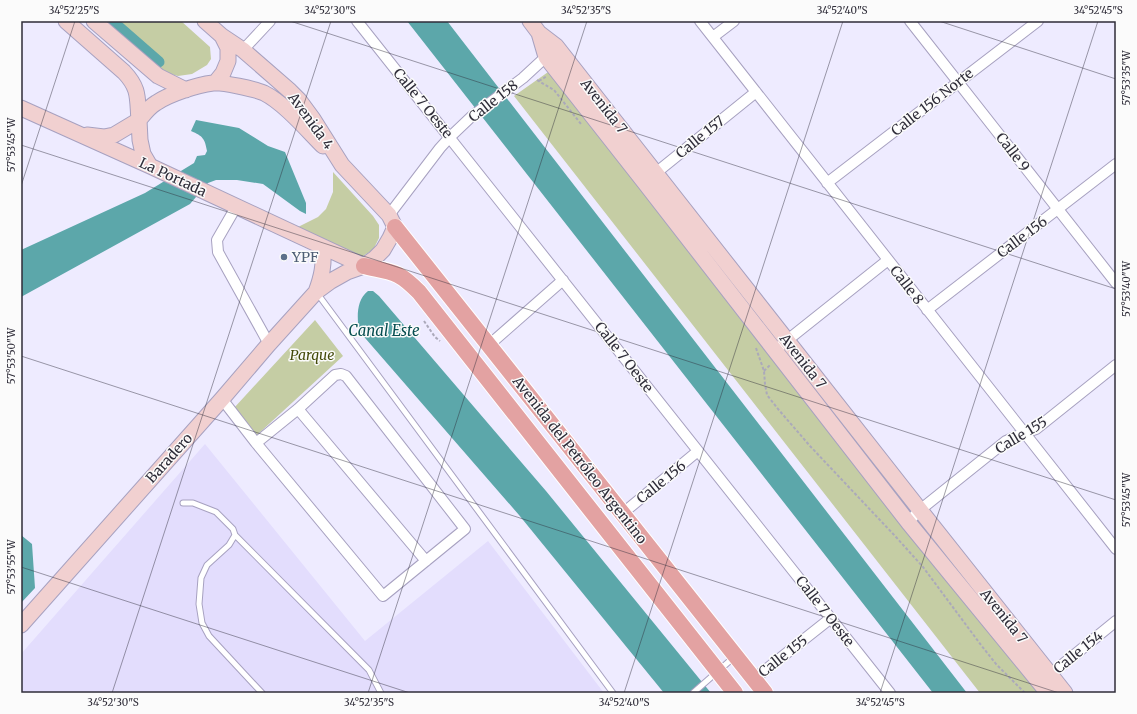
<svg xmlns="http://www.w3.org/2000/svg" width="1137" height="714" viewBox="0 0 1137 714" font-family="Merriweather,serif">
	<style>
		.built { fill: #e3ddfd }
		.green { fill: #c5cda4 }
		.water { fill: #5ca7aa }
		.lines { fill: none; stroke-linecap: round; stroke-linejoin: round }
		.canal { stroke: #5ca7aa; stroke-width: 11 }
		.lane-casing { stroke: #a7a1c0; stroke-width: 7 }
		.street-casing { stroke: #a7a1c0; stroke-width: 12 }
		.secondary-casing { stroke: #a7a1c0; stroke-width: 17 }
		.primary-casing { stroke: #fff; stroke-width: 18 }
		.path { stroke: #aba9ba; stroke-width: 2; stroke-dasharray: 3 2; stroke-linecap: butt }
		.lane { stroke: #fff; stroke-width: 5 }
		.street { stroke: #fff; stroke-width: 10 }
		.secondary { stroke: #f1d0d0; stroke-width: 15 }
		.primary { stroke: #e3a2a2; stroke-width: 16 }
		.ticks { fill: none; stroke: #2f2d39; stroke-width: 1; stroke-opacity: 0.45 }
		.service-dot { fill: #5c6f8a; stroke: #fbfbfb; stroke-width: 1.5 }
		.labels { text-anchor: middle; stroke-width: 3; stroke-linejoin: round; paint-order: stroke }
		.street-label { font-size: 14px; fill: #2f2d39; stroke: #fbfbfb }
		.service-label { font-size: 14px; fill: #4e5e75; stroke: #fbfbfb; text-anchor: start }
		.park-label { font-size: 14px; font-style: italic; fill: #434a09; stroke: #fbfbfb }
		.water-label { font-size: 15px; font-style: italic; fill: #074e51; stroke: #fbfbfb }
		.neatline { fill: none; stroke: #2f2d39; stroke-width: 1.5 }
		.ticks-label { font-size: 10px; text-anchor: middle; fill: #2f2d39 }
	</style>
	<rect width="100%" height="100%" fill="#eeebff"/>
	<path class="built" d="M205 444 365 641 488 541 604 693H21V654Z"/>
	<path class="green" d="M106 21H181L210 47 211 59 207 65 192 74 178 76 164 72Z
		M551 70 1039 693H980L514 96Z
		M333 172 373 216 379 225V238L373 250 361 257 298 227 318 217 326 209 333 192Z
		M315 320 343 356 257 435 234 408Z"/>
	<path class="water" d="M407 21H447L967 693H933Z
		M196 120 239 128 268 146 285 152 306 203V214L300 211 263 184 237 180H216L208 183 190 204 21 297V250L145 193 194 163 197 156 205 155 207 151C205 139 203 136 191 131Z
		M368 291H373L379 296 546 491 711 693H664L519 515 359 331C357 318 356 300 368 291Z
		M21 535 32 544 35 588 21 603Z"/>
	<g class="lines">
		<path class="canal" d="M112 21 159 62"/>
		<g class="lane-casing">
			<path id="lane" d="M317 293 613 693
				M183 503H193L216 512 233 529 235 535 369 670 381 693
				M235 535 229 545 207 565 201 578 199 604 202 623 209 636 262 693
				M693 693 733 658"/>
		</g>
		<g class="street-casing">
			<path id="street" d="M357 21 890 693
				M700 21 1116 549
				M910 21 1116 283
				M713 37 734 21
				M243 50 270 21
				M652 176 756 92
				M827 183 1038 21
				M236 207 217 240 218 252 269 344
				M389 215 440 148 450 137 471 117 523 78 550 53
				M927 310 1116 164
				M489 345 563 280
				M775 350 888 260
				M222 399 256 443 383 596 465 529 346 376 341 374 335 375 298 409 256 443
				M298 409 426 561
				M623 513 698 451
				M908 522 920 510 1006 441 1024 433 1036 429 1116 365
				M1046 678 1116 621
				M754 679 831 618"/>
		</g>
		<g class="secondary-casing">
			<path id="secondary" d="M66 21 124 72C140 89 137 98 139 120L114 135 104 137 87 135
				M94 21 158 76 186 90
				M530 21 539 33 556 46 920 510 1065 693
				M539 33 546 57 645 183 908 522 1048 693
				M215 83 223 73 228 61V48L222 36
				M21 108 150 166 364 266
				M150 166 143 154 140 140 139 120C144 114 149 107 156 103 169 94 197 85 213 83 222 82 255 89 264 93 284 103 307 130 323 146
				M316 292C322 276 324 265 323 248
				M21 625 222 399 269 344 316 292 331 281 347 272 364 266 375 258 383 250 390 238 395 227 389 215 342 165 313 119 299 100 290 91 243 50 222 36 205 21"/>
		</g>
		<g class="primary-casing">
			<path id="primary" d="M395 227 765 693
				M364 266C375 269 388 270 398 275 406 279 413 286 419 292L735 693"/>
		</g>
		<path class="path" d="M537 80 554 90 581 124
			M539 81 547 76
			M424 321 435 337 440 341
			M756 348 764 371 765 384 767 395 778 409 810 446 896 537 923 567 981 645 996 664 1025 693
			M764 371 771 364"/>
		<use href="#lane" class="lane"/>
		<use href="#street" class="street"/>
		<use href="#secondary" class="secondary"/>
		<use href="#primary" class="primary"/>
	</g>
	<path class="ticks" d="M290 21 1116 289M939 21 1116 79M21 145 1116 500M21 186 75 21M21 356 1059 693M21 567 410 693M112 693 331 21M368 693 587 21M624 693 843 21M880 693 1098 21"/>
	<circle class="service-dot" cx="284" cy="257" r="4"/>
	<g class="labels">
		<g class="street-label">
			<text transform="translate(493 101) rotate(-38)" y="5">Calle 158</text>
			<text transform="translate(932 102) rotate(-38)" y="5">Calle 156 Norte</text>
			<text transform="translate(423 103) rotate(51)" y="5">Calle 7 Oeste</text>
			<text transform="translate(604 106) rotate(52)" y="5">Avenida 7</text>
			<text transform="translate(311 121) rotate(54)" y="5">Avenida 4</text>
			<text transform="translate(700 137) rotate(-39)" y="5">Calle 157</text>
			<text transform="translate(1013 152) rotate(52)" y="5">Calle 9</text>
			<text transform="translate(173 177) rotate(25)" y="5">La Portada</text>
			<text transform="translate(1022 237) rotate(-37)" y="5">Calle 156</text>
			<text transform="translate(907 285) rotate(52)" y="5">Calle 8</text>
			<text transform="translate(624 357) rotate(52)" y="5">Calle 7 Oeste</text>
			<text transform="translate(803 361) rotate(52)" y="5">Avenida 7</text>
			<text transform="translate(1021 435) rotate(-31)" y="5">Calle 155</text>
			<text transform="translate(169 458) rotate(-48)" y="5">Baradero</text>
			<text transform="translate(580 460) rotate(52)" y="5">Avenida del Petróleo Argentino</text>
			<text transform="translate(661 482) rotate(-39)" y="5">Calle 156</text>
			<text transform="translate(825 611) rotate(52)" y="5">Calle 7 Oeste</text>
			<text transform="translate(1004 616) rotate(51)" y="5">Avenida 7</text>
			<text transform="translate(1078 652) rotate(-39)" y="5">Calle 154</text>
			<text transform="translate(783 656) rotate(-38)" y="5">Calle 155</text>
		</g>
		<g class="service-label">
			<text x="292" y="262">YPF</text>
		</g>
		<g class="park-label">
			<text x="312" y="360">Parque</text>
		</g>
		<g class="water-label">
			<text x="384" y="336">Canal Este</text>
		</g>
	</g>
	<rect width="1137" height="714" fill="none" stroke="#fbfbfb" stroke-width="44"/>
	<rect x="22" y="22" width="1093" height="670" class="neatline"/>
	<g class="ticks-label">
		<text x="74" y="14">34°52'25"S</text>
		<text x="330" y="14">34°52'30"S</text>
		<text x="586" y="14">34°52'35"S</text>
		<text x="842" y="14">34°52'40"S</text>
		<text x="1098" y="14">34°52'45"S</text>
		<text transform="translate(1126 78) rotate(-90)" y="4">57°53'35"W</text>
		<text transform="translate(11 145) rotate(-90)" y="4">57°53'45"W</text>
		<text transform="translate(1126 289) rotate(-90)" y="4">57°53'40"W</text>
		<text transform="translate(11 356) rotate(-90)" y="4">57°53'50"W</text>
		<text transform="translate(1126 500) rotate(-90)" y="4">57°53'45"W</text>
		<text transform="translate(11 567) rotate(-90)" y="4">57°53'55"W</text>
		<text x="113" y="706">34°52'30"S</text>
		<text x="369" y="706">34°52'35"S</text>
		<text x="624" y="706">34°52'40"S</text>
		<text x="880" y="706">34°52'45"S</text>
	</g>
</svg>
